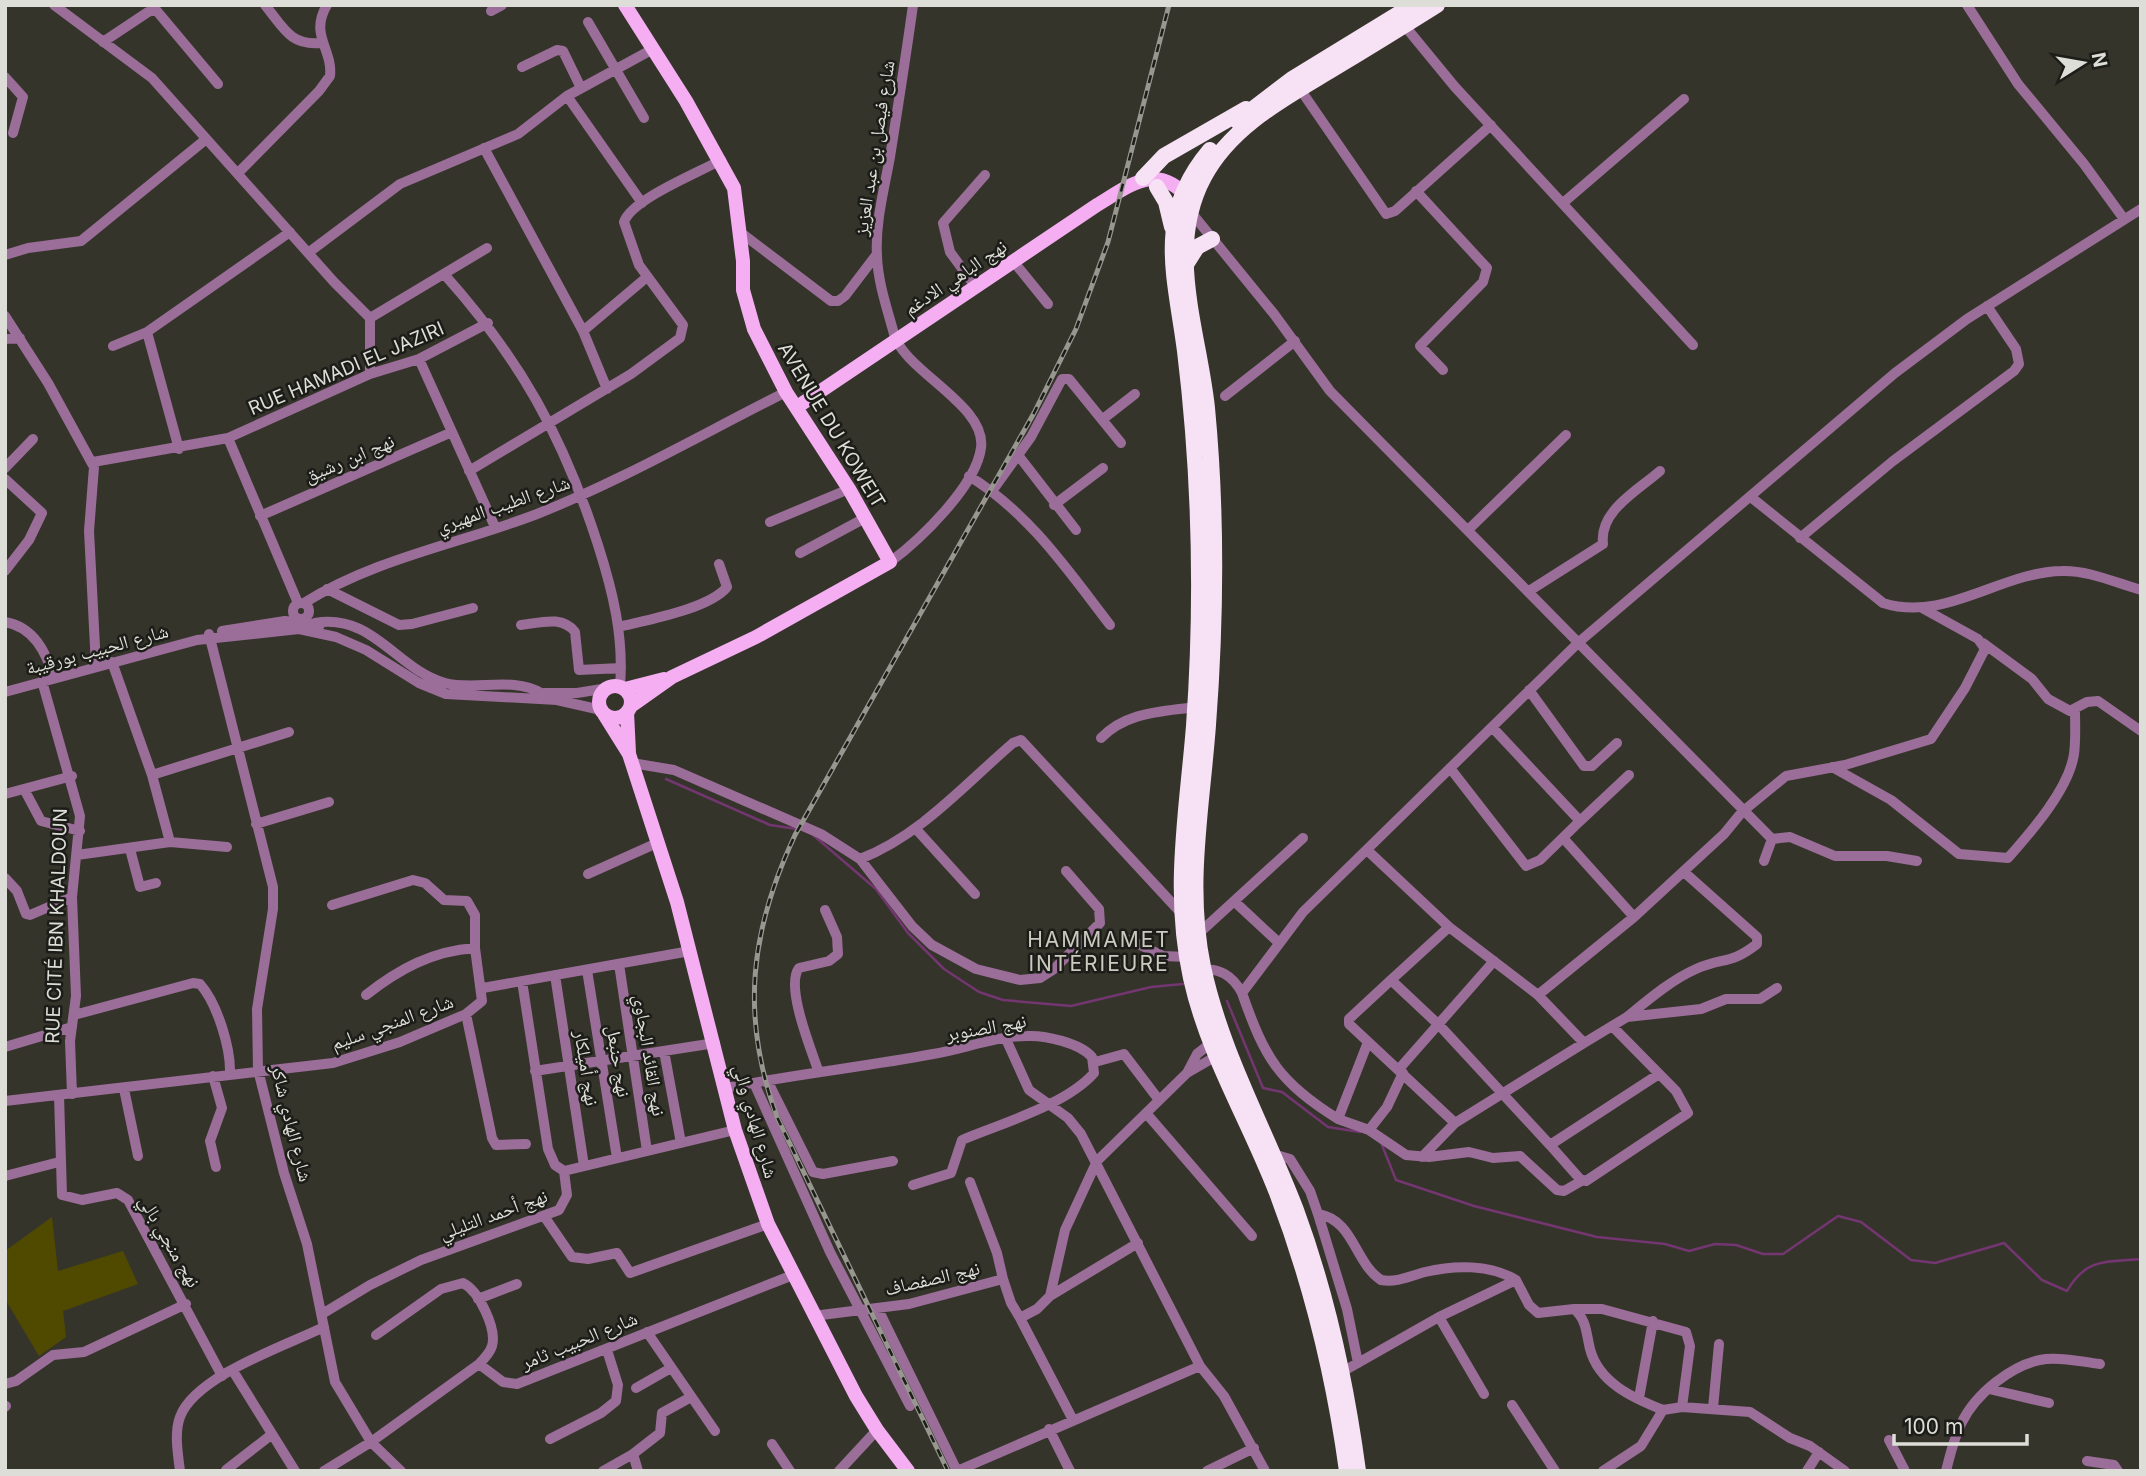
<svg xmlns="http://www.w3.org/2000/svg" width="2146" height="1476" viewBox="0 0 2146 1476" font-family="Inter,'Noto Naskh Arabic',sans-serif">
	<style>
		.green { fill: #504a00 }
		.lines { fill: none; stroke-linecap: round; stroke-linejoin: round }
		.stream { stroke: #733671; stroke-width: 2.5 }
		.minor { stroke: #9a6e98; stroke-width: 10 }
		.major { stroke: #f6aef3; stroke-width: 14 }
		.highway { stroke: #f7e1f5; stroke-width: 16 }
		.rail-casing { stroke: #979790; stroke-width: 5 }
		.rail { stroke: #1c1c18; stroke-width: 2.5; stroke-dasharray: 8; stroke-linecap: butt }
		.labels { text-anchor: middle; stroke-width: 5; stroke-linejoin: round; paint-order: stroke }
		.street-label { font-size: 19px; fill: #deded8; stroke: #1c1c18 }
		.neighbourhood-label { font-size: 21px; letter-spacing: 2px; fill: #cbcabf; stroke: #1c1c18 }
	</style>
	<rect width="100%" height="100%" fill="#35342b"/>
	<path class="green" d="M52 1217 58 1271 123 1251 138 1284 63 1311 66 1337 39 1356 5 1299V1251Z"/>
	<g class="lines">
		<path class="stream" d="M666 779 770 825 797 829
			M813 835 876 889 908 933 944 969 979 992 1003 1000 1071 1006 1151 987 1183 984
			M1227 1001 1263 1088 1282 1092 1328 1127 1360 1132
			M1382 1145 1396 1180 1474 1206 1597 1237 1665 1244 1689 1251 1715 1244 1736 1245 1763 1254H1783L1838 1216 1861 1222 1911 1260 1935 1263 2004 1243 2042 1280 2067 1291C2086 1258 2106 1262 2141 1259"/>
		<path class="minor" d="M54 5 152 78 334 282 370 318V374
			M265 5C283 27 290 46 321 43
			M1967 5 2018 84 2084 164 2124 219
			M491 11 502 5
			M588 22 644 118
			M1404 25 1455 87 1693 345
			M103 42 148 12 156 10 218 84
			M522 67 557 50 563 51 581 88
			M5 77 23 97 13 133
			M1300 89 1386 214 1395 211 1491 125
			M567 96 642 203
			M484 148 583 331 607 389
			M238 173 319 91 330 76C333 49 309 35 327 5
			M1416 191 1487 268 1483 282 1420 346 1443 370
			M1563 203 1684 99
			M1190 211 1274 314 1330 391 1772 839 1764 861
			M740 232 831 301H838L845 296 877 254
			M308 253 400 184 518 134 567 96 653 49
			M5 255 28 248 81 241 205 140
			M1013 261 1048 304
			M444 274C520 359 563 436 598 545 613 592 624 637 620 686
			M975 286 950 252 943 223 985 175
			M5 316 48 383 94 467 89 531 96 666
			M370 318 487 248
			M583 331 647 277
			M147 332 179 449
			M5 339 20 338
			M113 346 147 332 290 232
			M419 359 495 527
			M1225 396 1295 341
			M1103 419 1135 394
			M228 438 298 603
			M1018 455 1076 530
			M93 462 228 438 370 374 419 359 488 323
			M5 468 33 439
			M469 471 631 374 680 338 683 325 639 265 624 222C632 199 698 173 721 160
			M969 476C1029 513 1067 569 1110 625
			M5 479 42 513 29 540 5 571
			M992 491 1031 437 1062 379H1069L1121 443
			M1752 498 1883 603C1945 623 2000 572 2062 571 2088 570 2116 583 2141 590
			M1054 505 1103 468
			M260 516 452 432
			M770 522 849 489
			M1469 529 1566 435
			M1800 538 1893 461 2014 371 2019 364 2016 349 1987 306
			M800 553 865 518
			M890 562C920 540 976 486 981 448 987 405 904 371 894 334 887 308 878 283 877 256 875 223 884 190 890 157 898 106 906 56 913 5
			M327 589 399 625 412 624 473 608
			M1529 591 1603 544C1599 511 1637 491 1660 471
			M293 611a8 8 0 1 1 16 0a8 8 0 1 1-16 0Z
			M304 603C376 558 459 544 537 514 623 480 704 433 786 392
			M5 622C34 627 46 652 54 678
			M315 623C373 613 396 669 445 683 475 691 513 676 541 693
			M521 625C540 623 562 615 575 632L579 670 621 668
			M619 627C647 620 709 609 727 587L719 564
			M222 631 285 621 320 625
			M209 634 273 887V909L257 1009 258 1070 284 1173 307 1244 335 1382 371 1442 401 1471
			M1983 643 2032 679 2048 699 2070 711 2087 702 2098 701 2141 731
			M112 662 152 775 170 842
			M42 681 80 816 72 897 76 996 70 1041 72 1094
			M1529 690 1584 766H1592L1617 743
			M5 692 197 640 299 629 336 637 366 650 419 683 446 694 557 700 601 710
			M544 693H577L608 688
			M1492 727 1580 821 1629 775
			M1101 738C1126 712 1160 712 1195 707
			M632 763 674 770 821 834 860 859 912 926 932 945 976 969 1020 980 1040 978 1054 969 1100 923 1099 909 1066 871
			M1832 767 1891 800 1959 854 2008 858C2031 832 2069 789 2074 754 2076 739 2075 724 2075 710
			M1450 768 1526 866 1540 860 1580 821
			M152 775 289 732
			M24 789 41 821 80 831
			M5 794 72 776
			M256 824 329 802
			M916 829 975 894
			M1564 839 1634 917 1724 834 1742 812 1786 776 1845 765 1931 739 1965 688 1985 649 1978 639 1922 608
			M1772 839 1790 837 1835 856H1887L1917 861
			M130 849 140 887 156 883
			M1367 850 1449 927 1538 995 1584 1043 1627 1017 1701 1009 1726 999H1760L1777 988
			M77 855 170 842 227 847
			M860 859C920 836 965 784 1013 743L1021 740 1182 914
			M588 874 657 843
			M5 878 17 891 26 914 30 915 72 897
			M1235 902 1279 943
			M1449 927 1391 980 1440 1026 1550 1145 1659 1074
			M1197 935 1303 838
			M1130 940 1163 956 1187 957
			M619 964 647 1151
			M587 970 617 1158
			M1200 971C1218 966 1233 976 1242 993L1303 912 1579 642 1895 373 1967 319 2141 209
			M555 975 584 1166
			M1391 980 1349 1019V1024L1455 1123 1584 1043
			M522 981 548 1149 555 1165 564 1171
			M483 988 690 951
			M1242 993C1265 1059 1279 1082 1338 1119L1368 1042
			M366 995C399 969 432 951 475 948
			M1538 995 1634 917
			M466 1014 492 1138 496 1145 526 1144
			M74 1015 193 983 200 984C217 1003 231 1048 230 1074
			M1627 1017C1648 1000 1671 980 1696 969 1723 957 1730 965 1757 944V937L1684 872
			M1005 1037 1029 1090 1068 1118 1081 1134 1200 1366 1224 1396 1265 1471
			M5 1047 72 1027
			M664 1051 681 1143
			M1095 1062 1124 1054 1159 1100
			M1399 1069 1494 961
			M818 1070C811 1049 785 986 799 968L829 961 838 954 837 937 825 910
			M535 1071 715 1043
			M1187 1073 1197 1054 1216 1039
			M213 1076 222 1108 210 1141 216 1167
			M767 1080 813 1172 823 1174 893 1161
			M754 1083 830 1252 910 1406
			M726 1088C795 1074 864 1067 933 1054 964 1049 995 1036 1027 1036 1045 1035 1080 1043 1092 1057L1094 1073C1066 1105 1002 1123 962 1140L951 1173 913 1185
			M124 1089 138 1156
			M59 1095 62 1195 82 1200 117 1193 128 1200 222 1376
			M5 1101 333 1063 400 1042 466 1014 482 1001 475 948V915L467 901 444 900 425 883 413 880 332 905
			M1146 1113 1252 1236
			M1338 1119 1369 1130 1406 1155 1429 1157 1469 1152 1493 1158 1520 1156 1557 1190 1564 1191 1583 1180
			M1369 1130 1387 1107 1403 1073
			M1550 1145 1580 1179 1586 1181 1688 1113 1676 1091 1612 1026
			M1273 1154 1290 1159 1310 1191 1318 1214C1354 1220 1354 1262 1381 1280 1396 1283 1410 1276 1425 1272 1454 1265 1490 1264 1516 1280L1529 1305 1538 1313 1574 1309C1587 1320 1586 1333 1590 1349 1599 1383 1633 1398 1663 1410L1641 1446 1603 1471
			M1422 1157 1455 1123
			M564 1171 735 1130
			M5 1176 59 1162
			M970 1182 997 1253 1003 1279
			M1318 1214 1347 1309 1358 1363
			M544 1216 572 1257 588 1259 617 1253 630 1273 768 1224
			M1050 1296 1138 1243
			M478 1299 517 1284
			M878 1309 957 1471 1200 1366
			M1574 1309H1602L1686 1332 1690 1346 1682 1407
			M322 1314 370 1285 421 1260 559 1210 567 1195 564 1171
			M813 1316 909 1304 1003 1279 1011 1303 1020 1318 1037 1309 1050 1296 1065 1230 1097 1161 1187 1073 1220 1054
			M1439 1317 1484 1394
			M1020 1318 1073 1420
			M647 1332 715 1431
			M376 1335 441 1289 463 1283C479 1291 497 1329 492 1346 490 1353 484 1359 479 1364
			M233 1371 295 1471
			M1342 1372 1439 1317 1516 1280
			M5 1384 16 1381 53 1355 84 1352 186 1304
			M636 1388 671 1368
			M1989 1389 2049 1403
			M1639 1398 1653 1321
			M1512 1405 1555 1471
			M5 1407 6 1406
			M1713 1408 1719 1344
			M1663 1410 1682 1407 1750 1412 1790 1438 1810 1446 1845 1471
			M1049 1429 1070 1471
			M550 1439 601 1413 616 1401 618 1385 607 1350
			M1889 1440 1905 1471
			M772 1444 790 1471
			M2087 1461 2114 1465 2118 1471
			M226 1470 271 1435
			M180 1471C178 1454 174 1433 180 1417 195 1376 285 1346 324 1327
			M324 1471 371 1442 479 1364 503 1382 517 1384 793 1275
			M603 1471 633 1454
			M638 1471 633 1454 660 1433 662 1413 691 1397
			M839 1471 877 1430
			M1207 1471 1254 1448
			M1807 1471 1819 1452
			M1946 1471C1950 1455 1954 1438 1961 1424 1975 1394 2013 1363 2046 1359 2064 1357 2082 1362 2100 1364"/>
		<path class="major" d="M625 5 686 101 734 188 743 261V290L754 329 786 392 849 489 890 562 756 637 672 677 631 706
			M797 407 1097 205C1132 184 1158 161 1191 201
			M599 702a16 16 0 1 1 32 0a16 16 0 1 1-32 0Z
			M625 689 664 679
			M627 712 629 753
			M604 714 629 754 677 902 735 1130 768 1224 856 1396 877 1430 908 1471"/>
		<path class="highway" d="M1237 121 1292 79 1413 5
			M1210 150C1154 216 1175 274 1185 351 1200 475 1203 601 1194 726 1187 813 1172 891 1191 978 1208 1055 1249 1120 1277 1193 1311 1282 1334 1376 1347 1471
			M1143 178 1164 156 1246 109
			M1157 187 1166 202 1172 227
			M1185 266 1197 247 1212 239
			M1358 1471C1346 1382 1327 1294 1296 1210 1265 1129 1221 1052 1203 967 1186 886 1202 807 1208 725 1216 619 1217 513 1207 408 1199 332 1165 249 1204 177 1231 126 1285 98 1333 69 1368 48 1402 27 1437 5"/>
		<g class="rail-casing">
			<path id="rail" d="M948 1471 777 1117C740 1016 750 931 795 835L1034 413 1076 329 1108 242 1169 5"/>
		</g>
		<use href="#rail" class="rail"/>
	</g>
	<g class="labels">
		<g class="street-label">
			<text transform="translate(874 148) rotate(-81)" y="7">شارع فيصل بن عبد العزيز</text>
			<text transform="translate(955 277) rotate(-34)" y="7">نهج الباهي الادغم</text>
			<text transform="translate(346 368) rotate(-23)" y="7">RUE HAMADI EL JAZIRI</text>
			<text transform="translate(832 425) rotate(59)" y="7">AVENUE DU KOWEIT</text>
			<text transform="translate(349 458) rotate(-23)" y="7">نهج ابن رشيق</text>
			<text transform="translate(503 504) rotate(-19)" y="7">شارع الطيب المهيري</text>
			<text transform="translate(97 649) rotate(-15)" y="7">شارع الحبيب بورقيبة</text>
			<text transform="translate(56 926) rotate(-88)" y="7">RUE CITÉ IBN KHALDOUN</text>
			<text transform="translate(392 1022) rotate(-20)" y="7">شارع المنجي سليم</text>
			<text transform="translate(986 1027) rotate(-10)" y="7">نهج الصنوبر</text>
			<text transform="translate(650 1055) rotate(81)" y="7">نهج القائد البجاوي</text>
			<text transform="translate(619 1061) rotate(81)" y="7">نهج حنبعل</text>
			<text transform="translate(587 1068) rotate(81)" y="7">نهج أميلكار</text>
			<text transform="translate(756 1121) rotate(74)" y="7">شارع الهادي والي</text>
			<text transform="translate(292 1123) rotate(76)" y="7">شارع الهادي شاكر</text>
			<text transform="translate(493 1214) rotate(-20)" y="7">نهج أحمد التليلي</text>
			<text transform="translate(170 1241) rotate(60)" y="7">نهج منجي بالي</text>
			<text transform="translate(932 1278) rotate(-13)" y="7">نهج الصفصاف</text>
			<text transform="translate(579 1340) rotate(-22)" y="7">شارع الحبيب ثامر</text>
		</g>
		<g class="neighbourhood-label">
			<text x="1099" y="947">HAMMAMET<tspan x="1099" dy="24">INTÉRIEURE</tspan></text>
		</g>
	</g>
	<rect width="2146" height="1476" fill="none" stroke="#deded8" stroke-width="14"/>
	<g transform="translate(2083 63) rotate(79)" stroke="#1c1c18" stroke-width="5" paint-order="stroke">
	<path d="M0-5L12 26L0 18L-12 26Z" fill="#deded8"/>
	<text y="-10" font-size="19" font-weight="bold" text-anchor="middle" fill="#deded8">N</text>
	</g>
	<path d="M1894 1434v10h133v-10" fill="none" stroke="#deded8" stroke-width="3.5"/>
	<text x="1904" y="1434" font-size="21" fill="#deded8" stroke="#1c1c18" stroke-width="5" paint-order="stroke">100 m</text>
</svg>
